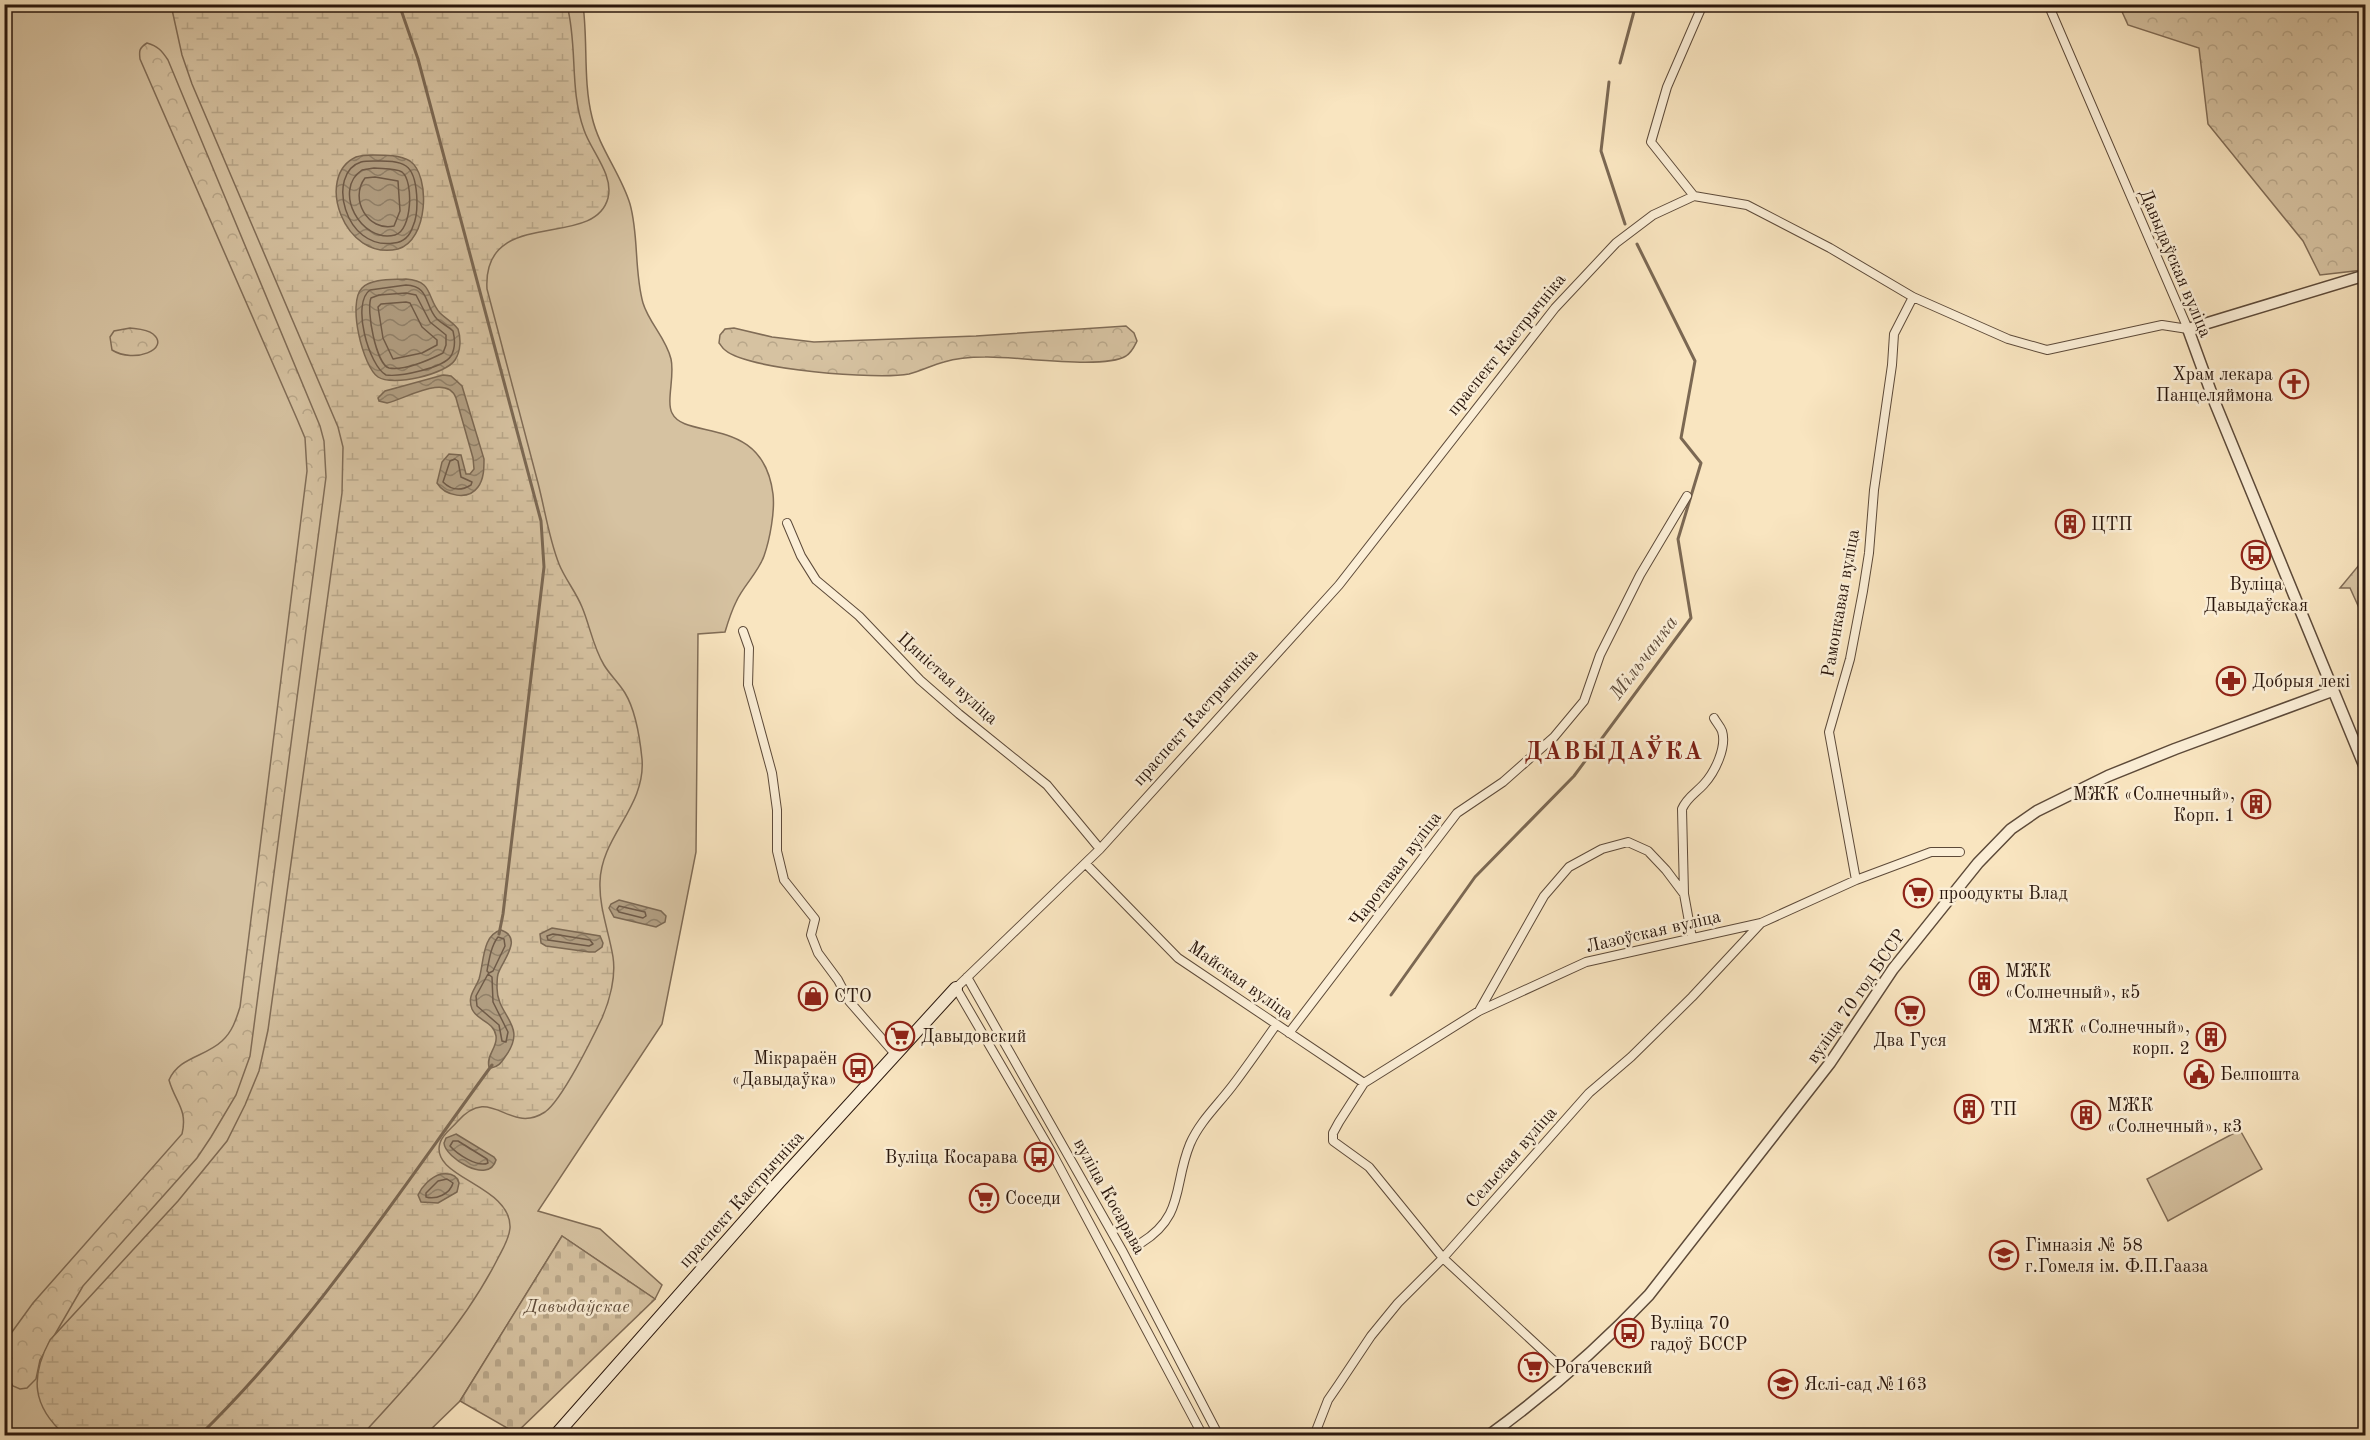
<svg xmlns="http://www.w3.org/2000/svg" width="2370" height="1440" viewBox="0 0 2370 1440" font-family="'Old Standard TT',serif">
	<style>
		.grass { fill: #d6c2a1; stroke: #806c56; stroke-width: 1.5 }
		.forest { fill: url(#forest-crowns); stroke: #806c56; stroke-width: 1.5 }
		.wetland { fill: url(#wetland-marsh); stroke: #806c56; stroke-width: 1.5 }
		.cemetery { fill: url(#cemetery-stones); stroke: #806c56; stroke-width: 1.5 }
		.water { fill: url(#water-waves); stroke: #7b6853; stroke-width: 1.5 }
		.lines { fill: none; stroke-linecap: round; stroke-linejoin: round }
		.shore { stroke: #6e5a48; stroke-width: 1.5 }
		.stream { stroke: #7b6853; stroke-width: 3 }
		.minor-casing { stroke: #5d4a39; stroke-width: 10 }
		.tertiary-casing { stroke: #5d4a39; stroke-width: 13 }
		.secondary-casing { stroke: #29160c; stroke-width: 14 }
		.minor { stroke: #fbeed6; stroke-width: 8 }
		.tertiary { stroke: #fbeed6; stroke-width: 10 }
		.secondary { stroke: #fbeed6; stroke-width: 12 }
		.labels { text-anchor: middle; stroke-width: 5; stroke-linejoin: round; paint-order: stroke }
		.street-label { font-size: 18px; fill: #29160c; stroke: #fbeed6 }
		.poi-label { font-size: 18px; fill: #29160c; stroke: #fbeed6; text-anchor: start }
		.park-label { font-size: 18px; font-style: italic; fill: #5d4a39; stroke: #fbeed6 }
		.water-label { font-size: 20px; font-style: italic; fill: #604d3c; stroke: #fbeed6 }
		.district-label { font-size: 24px; font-weight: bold; letter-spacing: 1.5px; fill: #7a1f14; stroke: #fbeed6 }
	</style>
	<defs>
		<pattern id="forest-crowns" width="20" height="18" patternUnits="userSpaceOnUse" patternTransform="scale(1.5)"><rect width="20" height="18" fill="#d6c2a1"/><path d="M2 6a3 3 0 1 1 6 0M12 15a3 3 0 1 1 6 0" fill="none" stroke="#b8a689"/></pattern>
		<pattern id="wetland-marsh" width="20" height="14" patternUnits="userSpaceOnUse" patternTransform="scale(1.5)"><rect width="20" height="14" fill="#d6c2a1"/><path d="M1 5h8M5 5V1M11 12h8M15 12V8" fill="none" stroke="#b8a689"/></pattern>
		<pattern id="cemetery-stones" width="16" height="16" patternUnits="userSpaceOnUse" patternTransform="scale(1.5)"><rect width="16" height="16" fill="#d6c2a1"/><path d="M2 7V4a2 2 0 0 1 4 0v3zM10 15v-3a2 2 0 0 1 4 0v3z" fill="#b8a689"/></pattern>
		<pattern id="water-waves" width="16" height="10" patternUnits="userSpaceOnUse" patternTransform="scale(1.5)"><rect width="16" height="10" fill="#b29f83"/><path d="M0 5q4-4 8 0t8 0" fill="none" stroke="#91816a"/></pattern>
	</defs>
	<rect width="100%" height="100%" fill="#f9e5c0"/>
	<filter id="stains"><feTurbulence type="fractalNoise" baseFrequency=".00333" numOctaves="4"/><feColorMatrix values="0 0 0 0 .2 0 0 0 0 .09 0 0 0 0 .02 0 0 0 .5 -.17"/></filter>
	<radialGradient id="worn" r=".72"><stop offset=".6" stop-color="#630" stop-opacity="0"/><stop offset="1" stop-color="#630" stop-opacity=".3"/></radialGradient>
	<path class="grass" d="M5 5H583C588 42 583 81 592 117 599 148 621 174 630 204 639 236 634 271 643 303 649 323 666 338 671 359 675 376 666 401 672 413 685 441 763 414 773 494 775 511 770 539 764 556 758 573 743 586 736 602 731 612 728 622 725 632L698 634 696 852 662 1024 538 1211 600 1229 662 1285 655 1299 562 1236 460 1401 425 1435 5 1436Z
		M2240 1130 2262 1169 2168 1221 2147 1179Z"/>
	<path class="forest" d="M2119 5H2365L2366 259 2360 262 2363 270 2320 275 2303 241 2208 124 2199 48 2128 25Z
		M147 43C158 46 162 51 168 60L320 426 324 441 326 477 250 1056 236 1095 211 1137 197 1158 83 1286 40 1360 36 1379 27 1388 20 1389 13 1386 5 1372 4 1349 12 1332 33 1303 182 1134C188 1109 175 1102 169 1080 179 1057 205 1057 222 1041 232 1032 236 1020 240 1007L307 471 305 438 297 419 140 59C139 51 139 48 147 43Z
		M1126 326 1134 333 1137 341C1134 347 1132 352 1126 356 1103 370 1016 356 985 357 971 357 957 358 944 362 932 365 921 371 909 374 878 380 748 370 725 350 722 348 721 345 719 343L720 335 725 329 734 328 772 337 814 342 976 336Z
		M130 328C137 329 147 329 153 334 171 349 134 364 112 350L110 337 114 331Z
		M2359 565 2365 567V621L2350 588H2340Z"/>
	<path class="wetland" d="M171 5H567C578 47 569 88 584 130 591 151 614 175 608 198 594 251 482 205 487 289 504 354 521 419 538 483 545 510 549 539 559 564 565 579 576 592 582 607 590 626 593 647 604 665 610 675 619 683 625 693 636 711 640 739 642 759 646 807 601 836 600 882 599 908 609 932 613 957 616 976 610 1000 602 1018 592 1039 562 1100 545 1112 508 1136 492 1082 457 1122 452 1128 442 1135 440 1143 429 1178 512 1185 510 1228 509 1240 502 1250 497 1260 464 1325 411 1382 362 1435H65C32 1406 30 1377 50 1340L178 1201 227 1141 245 1105 259 1071 268 1030 342 493 343 447 338 427 192 84 182 55Z"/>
	<path class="cemetery" d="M562 1236 655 1299 516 1433 460 1401Z"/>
	<path class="water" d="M374 155C386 155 400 155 410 161 431 176 428 241 398 249 344 262 314 176 356 157 362 155 368 155 374 155Z
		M406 279C434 281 426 297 440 313 446 319 453 322 458 329 461 338 461 351 455 360 446 374 393 387 378 377 363 367 347 303 362 288 372 278 393 280 406 279Z
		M443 375 451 376 462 386 484 459C484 468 484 479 478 487 468 501 445 496 437 483L442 462 449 454 461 455 466 474H470L474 469 473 458 456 398C447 373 405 399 387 403L379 401 378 398 385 391Z
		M619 900 661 911 666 916 665 922 656 927 614 917 609 908 611 904Z
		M552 928 600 936 603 943 602 947 595 952H589L546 946 541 943 540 934Z
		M501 930C524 938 502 961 498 974 497 978 497 984 497 988 497 1017 529 1025 505 1057 501 1063 498 1067 491 1068L489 1067C486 1055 498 1047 496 1036 494 1021 477 1021 472 1009 467 996 475 990 479 979 484 963 482 935 501 930Z
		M456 1134 494 1157 496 1160C489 1185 445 1158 444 1143L446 1138Z
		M441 1174C449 1173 457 1174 459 1183L457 1192 438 1203 421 1202 418 1195C422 1186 431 1177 441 1174Z"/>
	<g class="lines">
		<path class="shore" d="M374 161C384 161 397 160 406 166 419 175 419 213 413 226 410 236 404 242 394 243 344 251 326 173 361 162 365 161 370 161 374 161Z
			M374 168C383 169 395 168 402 172 414 181 412 231 395 235 361 244 332 190 362 170Z
			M375 177 398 181 400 211 394 226C368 232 349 199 365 178Z
			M406 285C430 286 424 305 437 319 442 324 448 326 453 331 455 339 455 349 451 356 443 368 400 377 386 375 369 366 351 303 370 290Z
			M406 293 416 295 430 322 446 335V345L443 353C429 360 405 371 389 368 376 364 366 310 371 298L379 295Z
			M406 302 410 303 422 327 437 340V345L422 353 393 359 383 338 378 307 381 304Z
			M455 459 458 461 461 477 472 482 471 485C461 491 451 490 443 482L450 461Z
			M619 906 645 912 646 916 643 918 619 912 617 909Z
			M553 934 590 940 593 944 589 946 548 940 547 936Z
			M498 937 504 939 505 946 493 971 489 973 487 971C489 960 491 946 498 937Z
			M488 974 492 977 493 1002 508 1032 506 1042 502 1041 499 1025 477 1006 476 996Z
			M453 1141H458L487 1159 488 1163C478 1168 457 1154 450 1146Z
			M447 1179 453 1183C450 1194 436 1200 426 1197V1193L438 1181Z"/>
		<path class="stream" d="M399 4 418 59 541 521 544 567 503 914 499 934
			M1620 63 1636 4
			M1609 82 1601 151 1625 224
			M1391 995 1475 877 1574 776 1691 618 1678 539 1701 463 1681 438 1695 361 1637 244
			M199 1436C312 1326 399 1192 492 1065"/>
		<g class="minor-casing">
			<path id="minor" d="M2048 4 2188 329
				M1694 196 1651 142 1667 87 1703 4
				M787 523 801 556 816 580 859 616 920 680 959 714 1047 785 1100 849
				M743 631 749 648 748 685 772 773 777 810V851L784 880 815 919 811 935 818 953 838 980 849 1001 896 1055
				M1086 864 1178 958 1364 1083
				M1856 880 1829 732 1850 659 1863 591 1869 553 1874 490 1892 365 1894 334 1913 297
				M1684 894 1682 809C1687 797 1696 793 1704 784 1715 772 1727 747 1722 731 1720 726 1716 722 1714 718
				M967 977 1123 1252 1219 1436
				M1479 1011 1544 896 1569 867 1602 849 1628 842 1648 851 1666 870 1684 894 1692 938
				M1289 1033 1457 813 1503 782 1554 737 1584 701 1600 655 1640 575 1687 496
				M1141 1243C1185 1216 1173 1185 1190 1144 1200 1121 1218 1105 1233 1085 1248 1065 1262 1045 1276 1025
				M1567 1373 1443 1258 1369 1167 1333 1141V1133L1339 1122 1364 1083 1479 1011 1586 962 1761 923 1856 880 1931 852H1960
				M1203 1436 1051 1151 956 988 1100 849 1339 585 1555 308 1616 243 1653 215 1694 196 1747 205 1830 248 1913 297 2008 339 2047 350 2162 325 2188 329
				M1314 1436 1328 1400 1339 1384 1371 1336 1398 1303 1443 1258 1589 1093 1631 1057 1692 997 1761 923"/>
		</g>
		<g class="tertiary-casing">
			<path id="tertiary" d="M2366 275 2188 329 2215 403 2366 770
				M1488 1436C1546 1394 1600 1347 1649 1295L1830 1063 1893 969 1978 863 2011 829 2037 811 2108 776 2175 749 2332 691"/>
		</g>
		<g class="secondary-casing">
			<path id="secondary" d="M555 1436 779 1182 956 988"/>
		</g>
		<use href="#minor" class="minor"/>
		<use href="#tertiary" class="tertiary"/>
		<use href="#secondary" class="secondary"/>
	</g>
	<defs>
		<g id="church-ring" transform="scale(1.5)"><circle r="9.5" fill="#fbeed6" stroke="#8f2418" stroke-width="1.5"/><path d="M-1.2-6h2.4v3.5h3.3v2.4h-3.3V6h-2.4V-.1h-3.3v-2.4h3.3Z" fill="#8f2418"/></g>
		<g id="building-ring" transform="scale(1.5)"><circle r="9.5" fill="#fbeed6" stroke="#8f2418" stroke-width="1.5"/><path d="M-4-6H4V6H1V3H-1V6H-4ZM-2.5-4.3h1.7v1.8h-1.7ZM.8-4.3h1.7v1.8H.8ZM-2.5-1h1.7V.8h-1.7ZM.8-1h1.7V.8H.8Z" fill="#8f2418"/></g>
		<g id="bus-ring" transform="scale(1.5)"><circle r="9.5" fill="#fbeed6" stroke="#8f2418" stroke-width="1.5"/><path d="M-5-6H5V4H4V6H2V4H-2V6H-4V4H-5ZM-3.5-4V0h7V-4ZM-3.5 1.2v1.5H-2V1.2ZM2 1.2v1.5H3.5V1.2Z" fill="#8f2418"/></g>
		<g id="pharmacy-ring" transform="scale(1.5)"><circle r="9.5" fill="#fbeed6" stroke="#8f2418" stroke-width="1.5"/><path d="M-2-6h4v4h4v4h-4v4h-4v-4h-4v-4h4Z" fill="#8f2418"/></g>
		<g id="supermarket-ring" transform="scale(1.5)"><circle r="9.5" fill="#fbeed6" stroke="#8f2418" stroke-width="1.5"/><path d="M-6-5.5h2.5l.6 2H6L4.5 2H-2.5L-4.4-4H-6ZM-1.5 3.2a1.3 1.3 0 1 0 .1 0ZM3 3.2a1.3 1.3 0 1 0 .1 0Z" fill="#8f2418"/></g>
		<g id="shop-ring" transform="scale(1.5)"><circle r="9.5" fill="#fbeed6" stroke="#8f2418" stroke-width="1.5"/><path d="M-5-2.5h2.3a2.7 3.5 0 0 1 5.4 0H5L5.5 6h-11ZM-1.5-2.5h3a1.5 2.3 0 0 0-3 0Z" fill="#8f2418"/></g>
		<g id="civic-ring" transform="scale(1.5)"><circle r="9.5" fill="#fbeed6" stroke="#8f2418" stroke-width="1.5"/><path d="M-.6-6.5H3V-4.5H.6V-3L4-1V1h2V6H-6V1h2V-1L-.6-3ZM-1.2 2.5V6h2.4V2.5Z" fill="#8f2418"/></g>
		<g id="school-ring" transform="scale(1.5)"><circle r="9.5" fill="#fbeed6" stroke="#8f2418" stroke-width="1.5"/><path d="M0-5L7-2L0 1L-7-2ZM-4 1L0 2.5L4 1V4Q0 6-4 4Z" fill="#8f2418"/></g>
	</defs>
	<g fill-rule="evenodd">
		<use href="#church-ring" x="2294" y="384"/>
		<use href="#building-ring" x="2070" y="524"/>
		<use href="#bus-ring" x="2256" y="555"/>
		<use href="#pharmacy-ring" x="2231" y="681"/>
		<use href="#building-ring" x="2256" y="804"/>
		<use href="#supermarket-ring" x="1918" y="893"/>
		<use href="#building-ring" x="1984" y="981"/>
		<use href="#shop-ring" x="813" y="996"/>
		<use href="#supermarket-ring" x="1910" y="1011"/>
		<use href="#supermarket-ring" x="900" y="1036"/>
		<use href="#building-ring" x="2211" y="1037"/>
		<use href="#bus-ring" x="858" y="1068"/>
		<use href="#civic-ring" x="2199" y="1074"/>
		<use href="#building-ring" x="1969" y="1109"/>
		<use href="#building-ring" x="2086" y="1115"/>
		<use href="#bus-ring" x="1039" y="1157"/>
		<use href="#supermarket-ring" x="984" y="1198"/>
		<use href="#school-ring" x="2004" y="1255"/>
		<use href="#bus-ring" x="1629" y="1333"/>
		<use href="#supermarket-ring" x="1533" y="1367"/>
		<use href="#school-ring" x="1783" y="1384"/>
	</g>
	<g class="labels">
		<g class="street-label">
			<text transform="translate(2176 263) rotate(67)" y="6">Давыдаўская вуліца</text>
			<text transform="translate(1506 344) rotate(-51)" y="6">праспект Кастрычніка</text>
			<text transform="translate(1840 603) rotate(-80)" y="6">Рамонкавая вуліца</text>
			<text transform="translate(948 678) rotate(42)" y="6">Цяністая вуліца</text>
			<text transform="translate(1195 717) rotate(-48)" y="6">праспект Кастрычніка</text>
			<text transform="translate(1395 869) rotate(-53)" y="6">Чаротавая вуліца</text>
			<text transform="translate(1653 931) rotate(-13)" y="6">Лазоўская вуліца</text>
			<text transform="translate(1241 980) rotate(35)" y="6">Майская вуліца</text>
			<text transform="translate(1856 996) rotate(-55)" y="6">вуліца 70 год БССР</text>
			<text transform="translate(1511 1157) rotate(-49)" y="6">Сельская вуліца</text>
			<text transform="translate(1110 1196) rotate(61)" y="6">вуліца Косарава</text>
			<text transform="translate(741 1199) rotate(-48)" y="6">праспект Кастрычніка</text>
		</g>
		<g class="poi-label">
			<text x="2273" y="380" text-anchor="end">Храм лекара<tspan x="2273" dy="21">Панцеляймона</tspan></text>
			<text x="2091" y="530">ЦТП</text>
			<text x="2256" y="590" text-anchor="middle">Вуліца<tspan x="2256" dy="21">Давыдаўская</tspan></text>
			<text x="2252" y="687">Добрыя лекі</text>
			<text x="2235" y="800" text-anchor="end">МЖК «Солнечный»,<tspan x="2235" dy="21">Корп. 1</tspan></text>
			<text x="1939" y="899">проодукты Влад</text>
			<text x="2005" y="977">МЖК<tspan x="2005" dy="21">«Солнечный», к5</tspan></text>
			<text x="834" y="1002">СТО</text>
			<text x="2190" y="1033" text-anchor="end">МЖК «Солнечный»,<tspan x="2190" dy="21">корп. 2</tspan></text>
			<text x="921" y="1042">Давыдовский</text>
			<text x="1910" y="1046" text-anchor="middle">Два Гуся</text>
			<text x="837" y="1064" text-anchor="end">Мікрараён<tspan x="837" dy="21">«Давыдаўка»</tspan></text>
			<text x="2220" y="1080">Белпошта</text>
			<text x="2107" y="1111">МЖК<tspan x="2107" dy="21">«Солнечный», к3</tspan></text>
			<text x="1990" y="1115">ТП</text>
			<text x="1018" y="1163" text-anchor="end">Вуліца Косарава</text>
			<text x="1005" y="1204">Соседи</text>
			<text x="2025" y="1251">Гімназія № 58<tspan x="2025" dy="21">г.Гомеля ім. Ф.П.Гааза</tspan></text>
			<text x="1650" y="1329">Вуліца 70<tspan x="1650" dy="21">гадоў БССР</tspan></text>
			<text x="1554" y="1373">Рогачевский</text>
			<text x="1804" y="1390">Яслі-сад №163</text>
		</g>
		<g class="park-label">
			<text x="577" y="1312">Давыдаўскае</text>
		</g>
		<g class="water-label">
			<text transform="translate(1643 657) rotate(-53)" y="7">Мільчанка</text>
		</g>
		<g class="district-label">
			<text x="1614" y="759">ДАВЫДАЎКА</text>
		</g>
	</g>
	<rect width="2370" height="1440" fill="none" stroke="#f9e5c0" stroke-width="24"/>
	<rect x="6" y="6" width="2358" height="1428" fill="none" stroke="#29160c" stroke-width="3"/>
	<rect x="12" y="12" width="2346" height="1416" fill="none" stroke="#29160c" stroke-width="1.5"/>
	<rect width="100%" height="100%" filter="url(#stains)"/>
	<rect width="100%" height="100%" fill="url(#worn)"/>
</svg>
